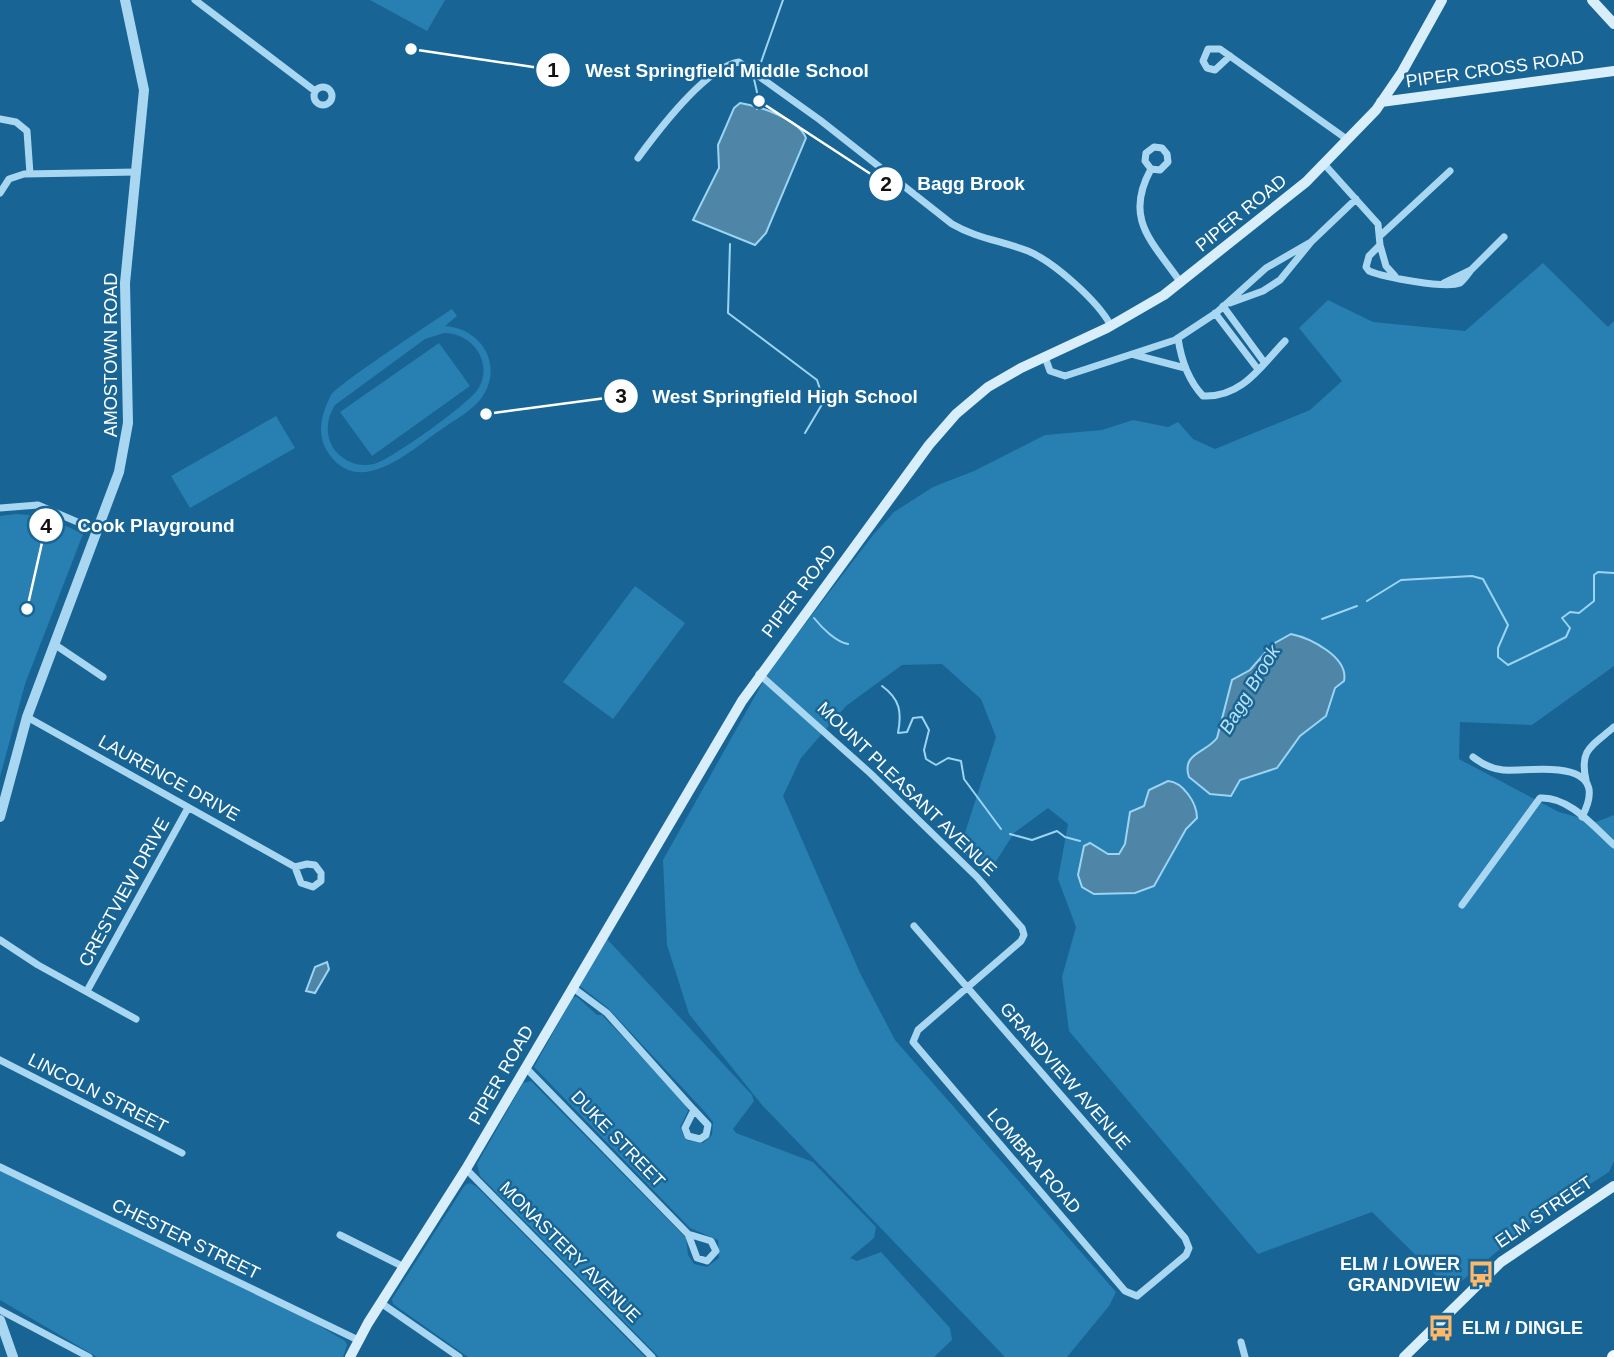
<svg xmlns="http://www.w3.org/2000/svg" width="1614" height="1357" viewBox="0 0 1614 1357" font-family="Arial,sans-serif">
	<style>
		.green { fill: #277fb2; fill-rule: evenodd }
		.water { fill: #4f85a6; stroke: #9cd4f3; stroke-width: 2 }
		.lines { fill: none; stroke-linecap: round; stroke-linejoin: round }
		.stream { stroke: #9cd4f3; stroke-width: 2 }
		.minor { stroke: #a9d7f1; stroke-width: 7 }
		.tertiary { stroke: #a9d7f1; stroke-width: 10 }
		.secondary { stroke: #d8eefb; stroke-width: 10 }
		.primary { stroke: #f3faff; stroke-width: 12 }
		.labels { text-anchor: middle; stroke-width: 5; stroke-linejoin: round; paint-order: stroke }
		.street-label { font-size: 18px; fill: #fff; stroke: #186595 }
		.poi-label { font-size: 18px; font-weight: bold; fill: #fff; stroke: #186595; text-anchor: end }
		.water-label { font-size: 19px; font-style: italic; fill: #bae2f7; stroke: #186595 }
		.leader { fill: none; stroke: #fff; stroke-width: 2.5 }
		.callout-dot { fill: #fff; stroke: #186595; stroke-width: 2.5 }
		.mark-label { font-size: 21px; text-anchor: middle; font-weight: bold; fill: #111 }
		.callout-label { font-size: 19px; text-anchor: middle; font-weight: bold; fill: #fff; stroke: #186595; stroke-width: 5; stroke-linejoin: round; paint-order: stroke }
	</style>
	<rect width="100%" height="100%" fill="#186595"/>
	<path class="green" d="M370 0H445L427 31Z
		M1543 263 1608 327 1614 321V666L1532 725 1460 722 1459 759 1559 812 1596 822 1614 815V1161L1609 1172 1537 1218 1451 1290 1372 1212 1258 1254 1069 1031 1062 977 1076 927 1058 879 1068 824 1048 808 1014 833 986 877 960 848 996 737 981 699 942 664 902 665 846 706 801 758 783 796 860 973 895 1040 1116 1292 1109 1306 1067 1357H1005L762 1105 689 1014 667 945 663 860 769 671 873 535 894 512 933 487 974 471 1045 435 1102 430 1133 420 1168 427 1178 422 1193 439 1215 449 1310 410 1342 381 1299 328 1328 300 1373 322 1465 331Z
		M452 309 457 316 445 326C479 328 503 362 484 394 475 410 454 420 439 431 410 451 360 498 329 454 315 434 322 413 331 395 337 385 434 321 452 309ZM444 333C473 333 494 363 478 389 470 403 389 461 374 464 357 468 340 460 332 446 325 432 327 418 335 405L425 339Z
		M439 343 470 386 372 456 340 412Z
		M276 416 295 448 190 508 171 476Z
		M15 514 45 516 83 534 25 684 0 777V516Z
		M635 586 685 623 613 719 563 682Z
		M607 939 752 1095 754 1101 733 1129 736 1133 813 1162 876 1227 874 1238 850 1258 857 1261 881 1252 950 1328 952 1340 934 1357H659L480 1176 477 1164 523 1083 531 1081 686 1238 688 1255 694 1264 707 1267 719 1258 718 1240 690 1228 534 1067 573 997H577L597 1015H602L686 1104 688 1111 680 1127 686 1140 703 1143 712 1135 713 1122 705 1112 608 1008 580 986Z
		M0 1170 313 1322 345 1341 347 1345 343 1357H97L0 1300Z
		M470 1183 477 1187 645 1357H468L393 1304 392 1299 465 1185Z"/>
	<path class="water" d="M740 103C759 106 799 119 806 138L766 233 755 245 693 220 719 168 718 145 734 108Z
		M1291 634C1310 638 1349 657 1344 681L1335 688 1326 716 1300 736 1277 768 1240 780 1231 796 1210 794 1189 777C1181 753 1206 753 1217 738L1232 680 1250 670 1273 644Z
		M1168 781C1183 782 1197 803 1197 818L1186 829 1154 886 1135 893 1094 894 1082 887 1078 875 1084 846 1090 843 1108 854H1119L1125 844 1130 812 1144 806 1149 790Z
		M327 962 329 969 315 993 306 991 315 967Z"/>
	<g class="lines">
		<path class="stream" d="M760 65 783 0
			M754 79 759 101 757 109
			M730 244 728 313 817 380 824 401 805 433
			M1367 601 1401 580 1472 576 1483 579 1508 625 1498 648V657L1508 665 1566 637 1570 628 1562 618 1570 612 1579 613 1594 601V575L1598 572 1614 573
			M814 618C822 628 836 642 848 644
			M1322 619 1357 606
			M882 686C900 699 902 712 898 733L907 732 913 718 922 717 929 730 924 750 926 759 936 765 948 758 961 761 964 779 1001 829
			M1010 834 1032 840 1057 831 1065 837 1080 841"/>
		<path class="minor" d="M195 0 315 91
			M1230 56 1215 70 1207 68 1203 61 1208 49H1220L1348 140
			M314 96a9 9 0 1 1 18 0a9 9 0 1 1-18 0Z
			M0 119 16 122 27 131 30 174
			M638 158C657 132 706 67 739 62L820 120 952 224C976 238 1002 241 1028 251 1054 262 1098 301 1111 326
			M1325 165 1378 224 1380 245 1369 256 1366 267 1369 271C1384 277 1445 289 1460 283 1464 280 1468 274 1471 270L1444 283
			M1151 169 1145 161 1146 153 1154 147 1162 148 1167 154 1168 162 1160 170 1151 169C1123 220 1153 242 1181 283
			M0 193 9 179 24 174 137 172
			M1381 235 1450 171
			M1380 245 1386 266 1395 276
			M1471 270 1504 237
			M1230 303 1263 291 1280 280 1311 242 1356 199
			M1223 306 1264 362
			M1215 313 1257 368
			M1178 338C1181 359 1188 380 1203 396 1242 398 1261 366 1285 341
			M1135 355 1185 368
			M1045 357 1050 371 1065 376 1175 340 1216 313 1266 268 1311 242
			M0 508 38 505 96 530
			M54 644 103 677
			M759 674 870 773 977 877 1022 928 1024 935 1021 941 918 1030 913 1042 1125 1291 1137 1296 1186 1255 1189 1248 1185 1238 914 926
			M27 717 295 867
			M1473 757C1482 764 1491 769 1503 770 1532 772 1614 755 1582 817
			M1586 780C1579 749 1592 746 1614 727
			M307 864 315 865 321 873V881L313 887 301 883 295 867Z
			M1462 905 1540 798C1569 796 1594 827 1614 845
			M0 940 38 965 136 1019
			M572 987 607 1013 694 1110
			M87 991 188 808
			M0 1060 182 1153
			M525 1067 688 1234
			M694 1110 708 1125 706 1135 700 1139 688 1136 685 1128Z
			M0 1167 358 1340
			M466 1169 652 1357
			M688 1234 711 1241 716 1251 707 1261 697 1258Z
			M340 1235 404 1267
			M381 1303 459 1357
			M0 1310 89 1357
			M1241 1342 1245 1357"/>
		<path class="tertiary" d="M0 817 27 717 119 472 128 423 125 283 144 90 125 0
			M0 1320 13 1357"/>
		<path class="secondary" d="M1592 0 1614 24
			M1381 102 1614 71
			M350 1357 368 1323 466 1169 742 701 929 445 956 414 988 387 1021 368 1107 328 1164 295 1306 182 1376 110 1402 72 1442 0
			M1404 1357 1501 1262 1614 1186"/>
		<path class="primary" d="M1613 1357 1614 1356"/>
	</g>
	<defs>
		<g id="bus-bare" transform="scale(2.1)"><path d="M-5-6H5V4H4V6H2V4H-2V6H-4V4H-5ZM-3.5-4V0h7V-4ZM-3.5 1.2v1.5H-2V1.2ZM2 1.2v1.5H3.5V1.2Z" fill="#ffb869" stroke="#186595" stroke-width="2.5" paint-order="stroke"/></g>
	</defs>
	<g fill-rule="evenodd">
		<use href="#bus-bare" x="1481" y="1274"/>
		<use href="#bus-bare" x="1441" y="1328"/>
	</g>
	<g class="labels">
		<g class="street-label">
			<text transform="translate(1495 69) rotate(-8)" y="6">PIPER CROSS ROAD</text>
			<text transform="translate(1241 213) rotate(-39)" y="6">PIPER ROAD</text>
			<text transform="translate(111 355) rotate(-90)" y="6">AMOSTOWN ROAD</text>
			<text transform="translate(799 591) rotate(-53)" y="6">PIPER ROAD</text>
			<text transform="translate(169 778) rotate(29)" y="6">LAURENCE DRIVE</text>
			<text transform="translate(907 789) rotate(44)" y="6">MOUNT PLEASANT AVENUE</text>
			<text transform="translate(124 892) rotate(-61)" y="6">CRESTVIEW DRIVE</text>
			<text transform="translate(501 1075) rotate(-60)" y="6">PIPER ROAD</text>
			<text transform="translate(1065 1076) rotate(49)" y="6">GRANDVIEW AVENUE</text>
			<text transform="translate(98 1093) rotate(27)" y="6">LINCOLN STREET</text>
			<text transform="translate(618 1139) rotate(46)" y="6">DUKE STREET</text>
			<text transform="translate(1034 1161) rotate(49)" y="6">LOMBRA ROAD</text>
			<text transform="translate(1544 1212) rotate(-34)" y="6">ELM STREET</text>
			<text transform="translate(186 1239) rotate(26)" y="6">CHESTER STREET</text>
			<text transform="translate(570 1252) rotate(45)" y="6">MONASTERY AVENUE</text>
		</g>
		<g class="poi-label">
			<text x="1460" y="1270">ELM / LOWER<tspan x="1460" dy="21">GRANDVIEW</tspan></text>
			<text x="1462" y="1334" text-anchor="start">ELM / DINGLE</text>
		</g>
		<g class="water-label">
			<text transform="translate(1249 689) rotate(-59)" y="7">Bagg Brook</text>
		</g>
	</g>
	<path class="leader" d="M411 49L553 70M759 101L886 184M486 414L621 396M27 609L46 525"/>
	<g class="callout-dot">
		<circle cx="411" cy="49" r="7"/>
		<circle cx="759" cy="101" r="7"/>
		<circle cx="486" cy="414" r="7"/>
		<circle cx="27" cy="609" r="7"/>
		<circle cx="553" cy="70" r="18"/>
		<circle cx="886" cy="184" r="18"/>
		<circle cx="621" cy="396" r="18"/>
		<circle cx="46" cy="525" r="18"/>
	</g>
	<g class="mark-label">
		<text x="553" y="77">1</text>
		<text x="886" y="191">2</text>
		<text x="621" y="403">3</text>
		<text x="46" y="533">4</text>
	</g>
	<g class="callout-label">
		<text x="727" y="77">West Springfield Middle School</text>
		<text x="971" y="190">Bagg Brook</text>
		<text x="785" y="403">West Springfield High School</text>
		<text x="156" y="532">Cook Playground</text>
	</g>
</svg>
